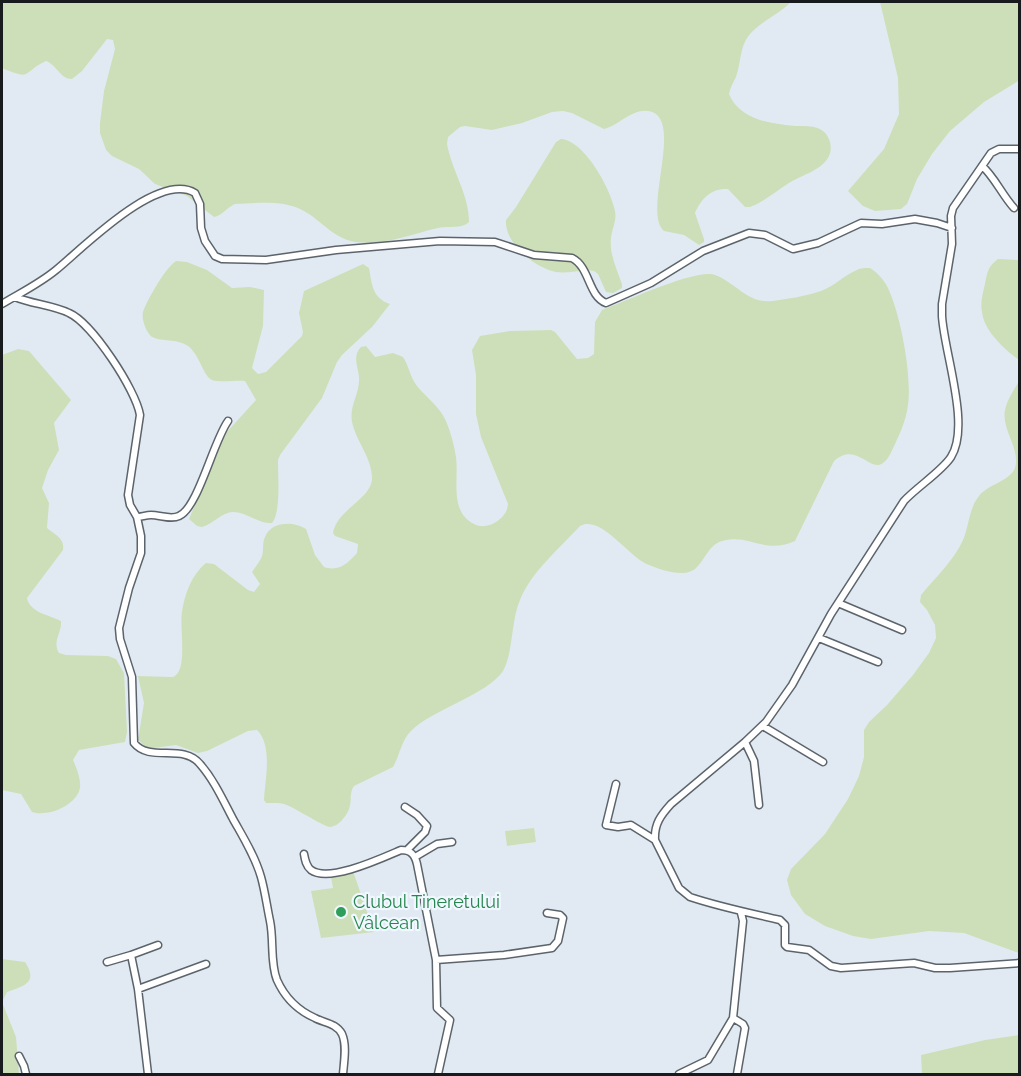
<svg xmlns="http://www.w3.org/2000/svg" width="1021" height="1076" viewBox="0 0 1021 1076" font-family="Raleway,sans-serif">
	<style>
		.green { fill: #cddfb8 }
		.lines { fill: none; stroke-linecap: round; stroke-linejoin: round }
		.minor-casing { stroke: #5c646b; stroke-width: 9 }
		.minor { stroke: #fff; stroke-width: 6 }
		.leisure-dot { fill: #2e9e5b; stroke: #f0f7fe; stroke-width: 2 }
		.labels { text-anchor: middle; stroke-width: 4.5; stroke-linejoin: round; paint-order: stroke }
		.leisure-label { font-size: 18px; fill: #27864d; stroke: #f0f7fe; text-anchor: start }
	</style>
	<rect width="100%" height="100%" fill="#e1eaf3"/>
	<path class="green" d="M2 2H791C780 13 766 19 754 30 739 43 742 60 736 77 733 83 730 88 729 94 740 120 771 124 796 126 804 126 815 125 823 131 826 133 829 138 830 142 836 167 805 173 789 183 776 191 764 202 750 207H745L728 189C711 188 701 199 695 213L704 239V242L699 245 684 235 664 231C641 212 687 114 647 111 632 109 618 126 604 129L572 113 563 111 552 112 522 123 492 130 465 126 460 127 448 137 447 144C452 171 469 194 469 222 460 230 449 225 438 228 412 234 383 246 356 242 334 239 322 221 304 211 284 200 258 203 235 204 227 207 222 216 214 217L187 196 155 184 139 169 112 156 106 150 100 133V123L104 91 115 49 113 40 107 39 82 71 72 79C60 79 57 65 46 61 21 73 33 81 2 68Z
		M880 2H1019L1020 80 984 102 950 131 932 154 917 179 907 204 901 209 875 211 863 206 848 191 884 149 899 114 898 78Z
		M561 139C584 140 611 189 615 211 617 220 612 229 611 238 609 253 617 270 622 284V288L613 293 606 292 598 274 594 271C582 269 568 274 556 272 535 268 504 243 506 220L516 207 556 142Z
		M998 259 1019 260V360C1005 350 984 331 982 312 980 303 983 292 985 284 987 273 988 266 998 259Z
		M176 261 187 262 207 270 232 288 250 287 264 290 263 326 252 368 258 374 266 372 302 336 303 332 299 313 304 291 363 264 369 268C372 284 372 298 390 304L372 327 342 355 337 362 322 398 280 455 278 460C278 475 281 513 272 523 258 524 247 512 233 512 222 512 213 524 202 527L197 526 189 519 225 434 256 400 245 381C235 380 221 383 212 380 203 376 200 355 188 346 176 338 162 342 152 337 146 333 141 318 143 312 147 300 166 267 176 261Z
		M870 268C878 273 884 280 888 288 901 316 912 376 908 405 906 420 901 431 895 444 892 450 889 459 883 463 869 473 857 441 834 461L795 541C764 555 749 533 722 541 709 545 706 558 697 567 687 579 661 570 649 565 629 558 601 514 580 526 560 548 531 572 520 600 511 620 513 655 503 671 487 695 433 709 411 731 401 741 400 755 393 767L354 786C347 796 356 805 342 820 340 823 334 827 330 827 327 828 296 809 289 806 282 802 274 803 266 803L264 800C265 779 273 746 257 730L248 731 207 751 198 753 176 745 154 748 146 747 138 740 144 703 138 676 172 677C189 673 179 627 182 612 184 595 192 574 206 563L214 564 248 590 254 592 260 584 252 572C255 567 260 562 262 556 264 550 262 543 265 537 271 521 294 521 306 529L315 555 324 567C339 572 348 563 357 553L358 544 335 536 333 533C337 509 372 499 372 478 372 458 356 441 352 422 349 405 360 394 359 377 358 366 352 356 361 347L366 346 375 357 393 353 403 357C409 366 410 377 417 386 427 398 440 407 446 421 451 433 454 445 456 457 459 480 449 511 474 524 482 528 489 526 496 522 503 517 507 513 508 504L481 437 476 414V375L472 350 480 336 510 331 551 330 555 332 577 359 588 358 594 354 595 322 602 310C624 302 697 268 715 275 735 282 748 304 772 301 788 299 806 296 821 291 835 286 844 275 857 270 860 268 866 268 870 268Z
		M18 349 29 351 71 400 54 423 59 450 48 470 42 488 49 503 47 528C55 535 65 538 63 550L27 598C30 613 50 615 61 621 62 633 52 641 59 653L66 655 108 656 116 659 124 673 127 732 125 742 79 750 73 760C77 769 81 779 80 788 76 806 48 817 32 812L21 794 2 790V355Z
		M1019 381V953L964 933 929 931 871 939 853 936 825 926 805 914 791 895 787 880 791 869 825 834 848 799 859 776 864 757V730L869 722 887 705 913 675 929 653 936 638 935 625 927 610 920 602 921 595C935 578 954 560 963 540 969 526 969 508 979 496 988 484 1009 482 1015 468 1021 450 1001 429 1005 410 1007 400 1014 390 1019 381Z
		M534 828 536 842 507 846 505 831Z
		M353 871 374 932 321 938 311 891 333 888 331 877Z
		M2 959 25 962C39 983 23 986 7 992L2 1002 16 1037 19 1074H2Z
		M1019 1035V1074H922L921 1055 985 1040Z"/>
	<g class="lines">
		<g class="minor-casing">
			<path id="minor" d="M1020 149H999L991 153 953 208 951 216 952 244 942 304V316C944 352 971 426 951 457 942 471 917 487 904 501L831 614 792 685 766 722 745 742 671 804C661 815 654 824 655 840L679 888 690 897C720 907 750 913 780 920L785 925V945L787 947 809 950 831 966 841 968 914 963 935 968H950L1020 963
				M982 166C994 176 1002 195 1014 208
				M15 297C32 304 52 305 69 313 92 323 136 390 140 415L128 495 130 505 137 517 141 536V553L129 588 119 628 120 639 132 677 134 743C150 763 183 743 200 764 214 780 223 800 233 819 243 837 255 856 261 877 265 891 267 907 270 921 274 940 270 963 277 980 285 998 297 1010 315 1018 324 1023 336 1023 342 1034 347 1045 344 1062 343 1074
				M2 304C20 293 39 284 56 270 83 248 158 171 195 193L200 204 201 228 205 241 215 256 222 259 266 260 336 250 440 241 495 242 534 255 572 258C590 267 588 296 606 303L651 283 703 251 749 233 765 235 793 249 818 243 861 223 882 224 915 219 937 223 952 228
				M137 517C141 517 146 515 151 515 160 515 171 520 179 516 198 508 213 442 228 421
				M838 603 902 630
				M819 638 878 662
				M763 726 823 762
				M745 742 754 761 759 805
				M616 784 606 825 618 827 631 825 655 840
				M405 807 417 815 427 826 425 832 407 850
				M304 854C305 860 306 866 311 870 329 883 382 858 401 850 411 850 415 855 417 864L436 960 437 1008 450 1020 438 1074
				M415 857 437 844 452 842
				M436 960 504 955 552 948 558 941 563 918 560 915 547 913
				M107 962 131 955
				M138 989 206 964
				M733 1018 743 1024 745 1028 737 1074
				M19 1056 24 1066 26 1074
				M148 1074 138 989 131 955 158 945
				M679 1074 708 1060 733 1018 743 921 741 913"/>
		</g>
		<use href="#minor" class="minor"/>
	</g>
	<circle class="leisure-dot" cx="341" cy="912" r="6"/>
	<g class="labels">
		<g class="leisure-label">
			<text x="353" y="908">Clubul Tineretului<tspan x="353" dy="21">Vâlcean</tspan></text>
		</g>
	</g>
	<rect width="1021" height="1076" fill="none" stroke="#181b1e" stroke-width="6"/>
</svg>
